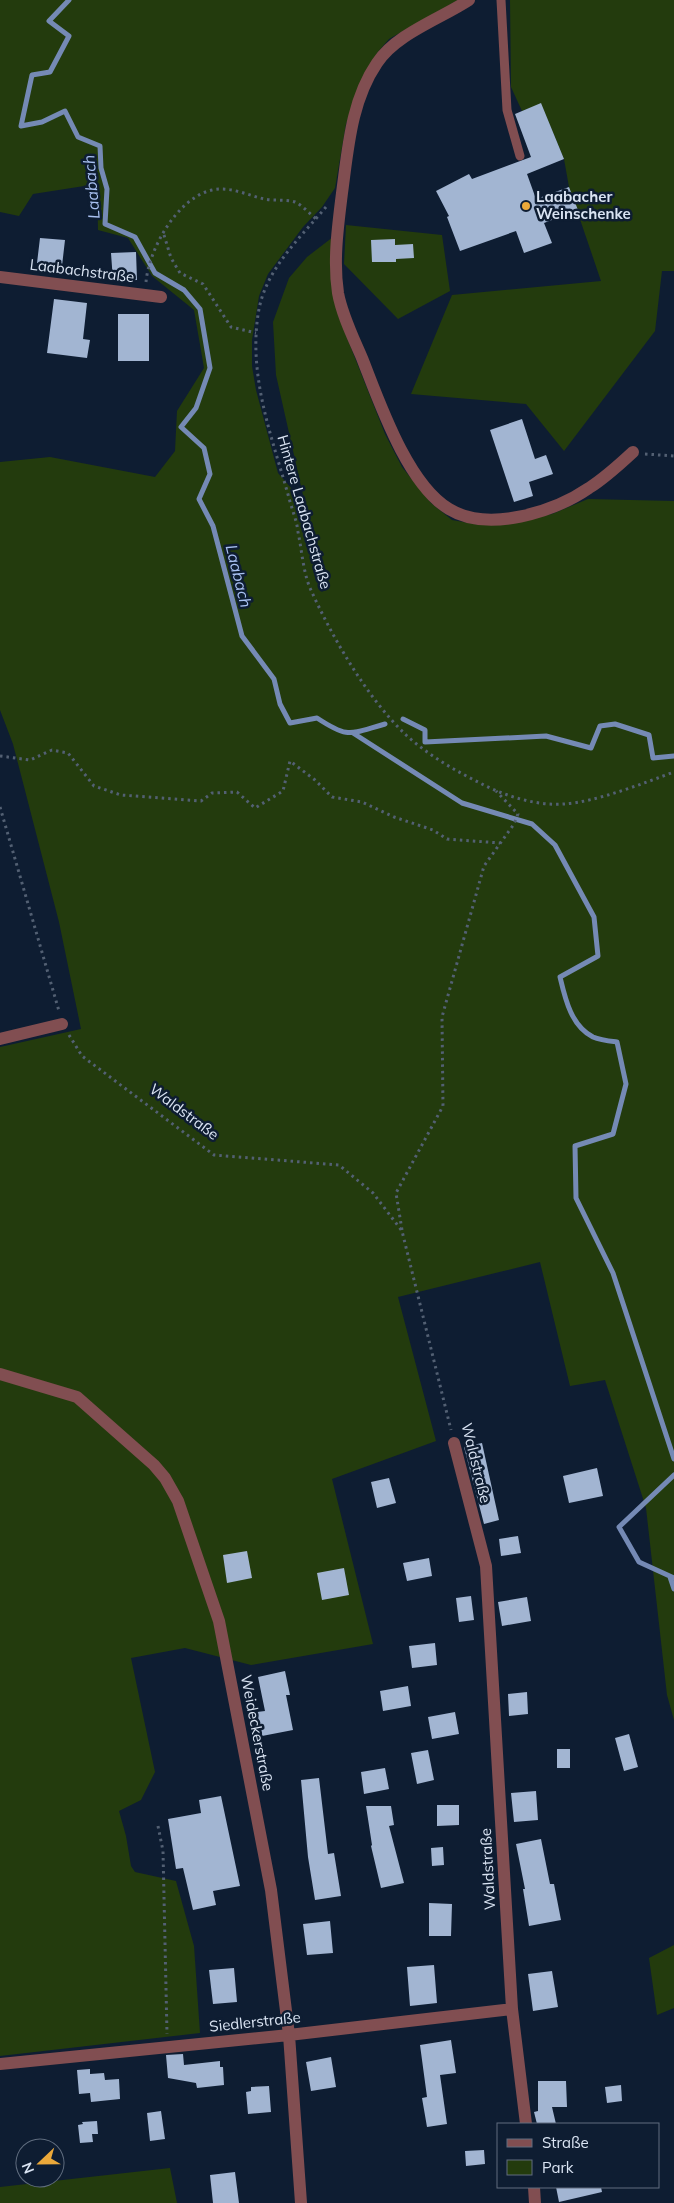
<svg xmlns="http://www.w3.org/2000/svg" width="674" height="2203" viewBox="0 0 674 2203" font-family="Mulish,sans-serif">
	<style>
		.green { fill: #233b0d }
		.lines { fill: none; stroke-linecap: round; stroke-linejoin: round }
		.stream { stroke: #758ab5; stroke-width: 5 }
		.building { fill: #a2b5d2 }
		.path { stroke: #536073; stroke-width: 3; stroke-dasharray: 2.5 4; stroke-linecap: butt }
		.service { stroke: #814e51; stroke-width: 9 }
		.minor { stroke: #814e51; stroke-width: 12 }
		.poi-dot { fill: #eca93a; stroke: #0e1d32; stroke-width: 2 }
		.labels { text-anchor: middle; stroke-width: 5; stroke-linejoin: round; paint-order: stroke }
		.poi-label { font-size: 15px; font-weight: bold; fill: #dae4f3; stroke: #0e1d32; text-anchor: start }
		.street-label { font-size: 15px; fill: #dae4f3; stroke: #0e1d32 }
		.water-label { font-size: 16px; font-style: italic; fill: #a9c1f2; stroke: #0e1d32 }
	</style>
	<rect width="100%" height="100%" fill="#0e1d32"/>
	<path class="green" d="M0 0H458L389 39 377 53 356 94 346 124 335 188 322 207 303 227 268 274 259 296 252 340V366L256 390 278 473 305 504 276 375 273 322 289 278 307 257 333 237 338 315 385 434 402 467 418 487 431 503 452 520 480 525 507 524 552 514 588 499 674 501V1720L667 1695 646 1508 605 1380 570 1386 540 1262 398 1297 436 1441 332 1479 373 1644 251 1665 185 1648 131 1658 155 1772 141 1800 119 1811 126 1836 131 1866 135 1872 176 1881 194 1946 200 2033 0 2056V1047L81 1029 59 922 13 744 0 710V462L50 457 155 477 175 451 177 411 204 368 194 310 152 276 128 238 98 230 97 184 33 194 19 216 0 212Z
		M510 0H674V271H662L655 331 564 451 526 404 411 394 452 295 601 281 569 187 564 159 541 104 522 111 511 87Z
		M346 225 442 235 450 291 398 319 344 264Z
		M674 1945V2008L657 2015 649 1958Z
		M170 2168 177 2203H0V2187Z"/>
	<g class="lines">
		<path class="stream" d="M69 0 49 21 69 36 50 72 32 75 21 126 42 122 65 111 78 137 100 146 101 168 107 189 105 224 135 237 155 273 184 290 200 309 210 368 196 408 181 427 204 448 210 474 199 499 213 526 242 636 274 679 280 704 290 723 317 718C349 739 349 734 385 724
			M403 719 425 730V742L546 736 591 748 600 726 615 724 649 735 653 758 674 756
			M353 733 462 803 532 824 555 845 594 917 598 956 560 977C565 998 571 1026 593 1037 600 1040 609 1041 617 1042L626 1084 613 1134 575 1146 576 1198 613 1273 674 1459
			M674 1475 619 1527 639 1562 674 1578
			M670 1577 674 1589"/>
	</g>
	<path class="building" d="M541 103 564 159 527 174 536 199 569 187 578 210 544 223 552 243 524 253 516 231 460 251 447 217 449 216 436 191 469 174 472 179 531 157 515 114Z
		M40 238 65 240 62 266 37 263Z
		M395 239V245L413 244 414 258 396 259V262H372L371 240Z
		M136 252 137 280 113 281 111 253Z
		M54 299 87 303 83 339 90 340 87 358 47 353Z
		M118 314H149V361H118Z
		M522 419 535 459 546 455 553 474 529 482 533 496 514 502 490 430Z
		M482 1443 499 1520 484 1524 464 1447Z
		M597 1468 603 1496 569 1503 563 1476Z
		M389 1478 396 1503 377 1508 371 1482Z
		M518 1536 521 1553 501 1556 499 1539Z
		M247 1551 252 1578 227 1583 223 1555Z
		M429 1558 432 1576 407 1581 403 1563Z
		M344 1568 349 1595 322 1600 317 1573Z
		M471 1596 474 1620 459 1622 456 1598Z
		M527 1597 531 1621 502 1626 498 1602Z
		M435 1643 437 1665 412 1668 409 1646Z
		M285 1671 290 1695H286L293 1730 262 1736 257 1712 265 1711 258 1677Z
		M408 1686 411 1706 383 1711 380 1691Z
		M527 1692 528 1714 509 1716 508 1694Z
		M455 1712 459 1734 432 1739 428 1717Z
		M629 1734 638 1767 624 1771 615 1738Z
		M557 1749H570V1768H557Z
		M428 1750 434 1780 417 1784 411 1753Z
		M385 1768 389 1789 364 1794 361 1772Z
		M319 1778 328 1854 334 1853 341 1896 315 1900 308 1857 301 1780Z
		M536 1791 538 1820 514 1822 511 1793Z
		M221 1796 240 1886 213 1891 216 1905 193 1910 183 1868 176 1869 168 1819 201 1813 199 1800Z
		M437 1805H459V1825L437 1826Z
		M366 1806H391L394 1825 389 1826 404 1883 381 1888 371 1846 372 1845Z
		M541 1839 550 1884H554L561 1920 529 1926 523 1889H525L516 1844Z
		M443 1847 444 1865 432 1866 431 1848Z
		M429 1903 452 1904 451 1936H429Z
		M330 1921 333 1953 307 1955 303 1924Z
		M434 1965 437 2003 410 2006 407 1967Z
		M234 1968 237 2002 213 2004 209 1970Z
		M552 1971 558 2007 533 2011 528 1974Z
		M451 2040 456 2073 440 2075 447 2124 427 2127 422 2098 427 2097 420 2045Z
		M183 2054 184 2065 220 2061V2067H223L224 2085 197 2088 196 2083 168 2078 166 2055Z
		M331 2057 336 2087 311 2091 306 2062Z
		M90 2069V2074L104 2073 105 2080 119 2079 120 2099 91 2102 90 2093 79 2094 77 2070Z
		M538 2081H566L567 2107H552L556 2124H537L534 2112 538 2111Z
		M621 2085 622 2101 607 2103 605 2087Z
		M269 2086 271 2112 248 2114 246 2092 251 2091V2087Z
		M161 2111 165 2139 150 2141 147 2113Z
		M97 2121 98 2134H92L93 2142 80 2143 78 2125 83 2124 82 2122Z
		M484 2150 485 2164 466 2166 465 2151Z
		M235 2172 239 2203H213L210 2175Z
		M556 2187H601L602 2192 559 2202Z"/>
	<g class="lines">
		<path class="path" d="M326 207C300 238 267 268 259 309 247 374 272 437 289 498 292 510 297 521 298 532 302 551 303 571 310 588 332 637 367 698 406 735 428 755 454 770 480 783 505 796 536 806 564 804 596 802 644 783 674 772
			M164 235 171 258 180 273 203 284 231 327 256 333
			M146 282C149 249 177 198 212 190 230 186 247 195 264 199 274 201 286 199 295 202 302 205 310 214 316 219
			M645 454 674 456
			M0 756 30 760 52 750 68 753 94 786 121 795 201 801 212 793 237 792 255 808 283 791 290 761 315 780 332 797 362 802 394 817 433 830 447 839 500 843
			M0 807 59 1011
			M69 1035 82 1056 214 1155 339 1165 373 1193 402 1231 451 1430
			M402 1230 396 1193 443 1106 442 1017 484 866 514 824 518 814 496 791
			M158 1826 163 1851 167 2034"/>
		<path class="service" d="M501 0 507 110 520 156"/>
		<path class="minor" d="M469 0C440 19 396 34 377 63 351 101 348 149 342 193 338 226 333 260 338 293 342 315 353 337 362 358 379 401 407 484 449 509 488 533 554 512 589 488 605 478 619 465 633 452
			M0 277 161 297
			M0 1039 62 1024
			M0 1374 77 1397 154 1465 165 1478 178 1501 219 1621 271 1890 289 2035 301 2203
			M454 1443 486 1566 512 2009 526 2124
			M0 2064 289 2035 512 2009
			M534 2187 535 2203"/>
	</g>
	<circle class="poi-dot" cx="526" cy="206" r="5"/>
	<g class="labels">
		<g class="poi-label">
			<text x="536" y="202">Laabacher<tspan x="536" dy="17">Weinschenke</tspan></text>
		</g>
		<g class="street-label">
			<text transform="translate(82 271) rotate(7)" y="5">Laabachstraße</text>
			<text transform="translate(304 512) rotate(74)" y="5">Hintere Laabachstraße</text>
			<text transform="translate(184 1112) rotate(37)" y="5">Waldstraße</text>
			<text transform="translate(476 1463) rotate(76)" y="5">Waldstraße</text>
			<text transform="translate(257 1733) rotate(79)" y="5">Weideckerstraße</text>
			<text transform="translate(488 1869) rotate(-93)" y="5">Waldstraße</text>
			<text transform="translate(255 2022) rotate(-6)" y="5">Siedlerstraße</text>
		</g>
		<g class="water-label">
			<text transform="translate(91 187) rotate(-95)" y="6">Laabach</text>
			<text transform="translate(239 576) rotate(76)" y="6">Laabach</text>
		</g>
	</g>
	<rect x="497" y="2123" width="162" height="65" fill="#0e1d32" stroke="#606d7f"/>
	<rect x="507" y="2139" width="25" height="8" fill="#814e51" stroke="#606d7f"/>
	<text x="542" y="2148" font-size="15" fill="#dae4f3">Straße</text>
	<rect x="507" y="2160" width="25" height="15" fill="#233b0d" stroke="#606d7f"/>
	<text x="542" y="2173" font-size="15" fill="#dae4f3">Park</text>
	<g transform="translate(40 2163) rotate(248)"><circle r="24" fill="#0e1d32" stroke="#606d7f"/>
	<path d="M0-4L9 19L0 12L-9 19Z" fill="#eca93a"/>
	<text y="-8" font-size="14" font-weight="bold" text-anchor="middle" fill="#dae4f3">N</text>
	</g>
</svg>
